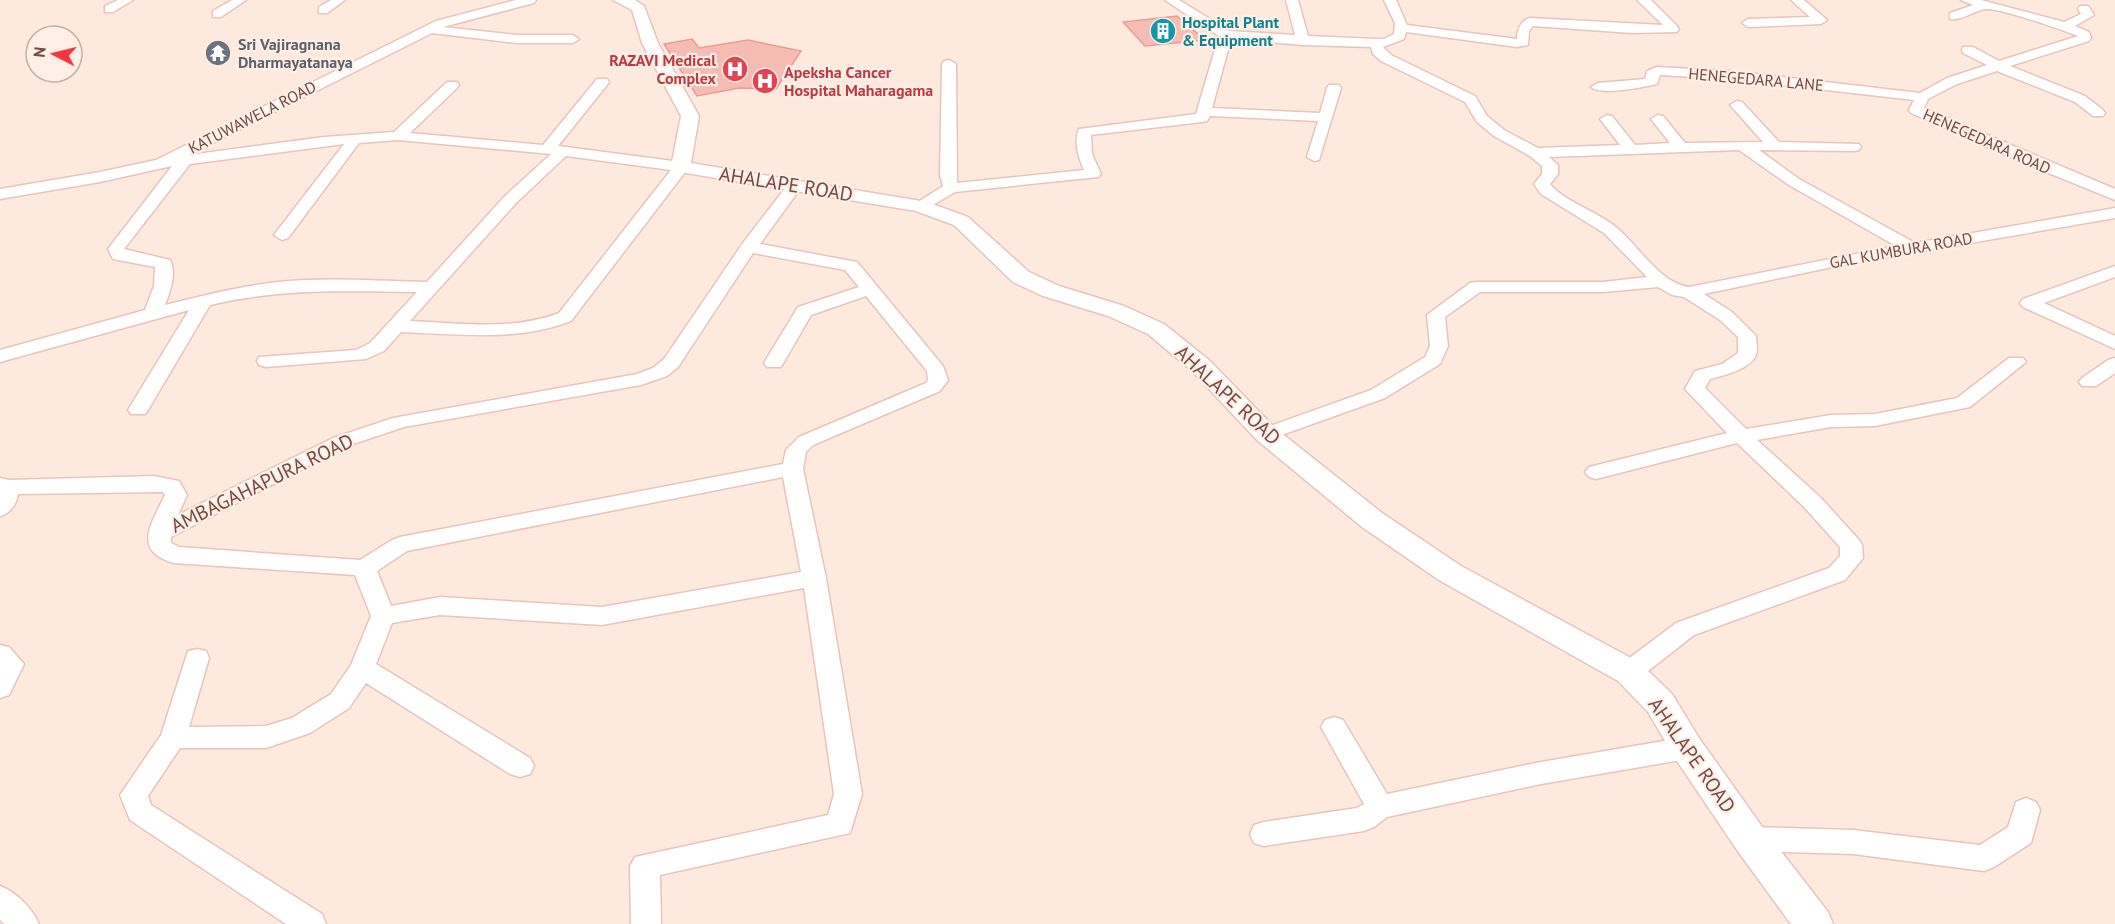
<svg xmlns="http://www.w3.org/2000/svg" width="2115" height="924" viewBox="0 0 2115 924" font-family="'PT Sans',sans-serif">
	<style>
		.building { fill: #f6bcb3; stroke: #ea9d92; stroke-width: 1.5 }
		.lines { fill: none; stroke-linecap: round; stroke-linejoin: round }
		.minor-casing { stroke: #e5c5bc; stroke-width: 3 }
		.tertiary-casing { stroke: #e5c5bc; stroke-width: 3 }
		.minor { fill: #fff; fill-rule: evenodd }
		.tertiary { fill: #fff; fill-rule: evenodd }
		.labels { text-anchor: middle; stroke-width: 4.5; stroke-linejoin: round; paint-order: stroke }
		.far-culture-label { font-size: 16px; font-weight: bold; fill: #0d838f; stroke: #ffefe6; text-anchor: start }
		.far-worship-label { font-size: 16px; font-weight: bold; fill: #5b616d; stroke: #ffefe6; text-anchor: start }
		.far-health-label { font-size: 16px; font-weight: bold; fill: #be3a42; stroke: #ffefe6; text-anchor: end }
		.far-street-label { font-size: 16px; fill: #764944; stroke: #ffefe6 }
		.street-label { font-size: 20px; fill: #764944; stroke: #ffefe6 }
	</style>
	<rect width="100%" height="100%" fill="#fee9de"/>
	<path class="building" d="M1177 16 1205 40 1145 46 1123 22Z
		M692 39 699 48 748 40 801 51 776 89 739 88 697 96 664 44Z"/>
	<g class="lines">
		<g class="minor-casing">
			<path id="minor" d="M118 0H133L113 12H105V6Z
				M232 0H246L221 17H213V11Z
				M331 0H345L327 13H319V7Z
				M516 0H536L534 3 443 27 517 35H573L579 39 573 43H517L432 33 189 155 324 137 394 132 447 82H457L459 85 457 88 410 133 543 145 597 79H607L609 82 607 85 558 146 681 162 689 167 571 321C518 342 457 334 401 332L384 351 366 359 266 367 259 365 257 361 259 357 356 350 370 343 417 292C344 291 282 288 210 305L148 410 145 414H131L128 410 189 310 0 362V350L145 310 154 286 155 267 113 259 108 249 172 166 100 182 0 199V189L100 172 156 160 436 21ZM398 140 551 154 504 197 427 282C377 281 328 277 278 282 240 286 202 296 165 305 170 292 177 273 170 260L124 249 190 164 344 144 274 235 282 240 288 238 359 143ZM566 156 671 170 559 313C513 331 458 323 410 321L516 203Z
				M1165 0H1179L1229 31 1295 35 1286 0H1298L1308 36 1376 39H1384L1394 34 1395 23 1384 0H1396L1407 25 1517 39C1517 31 1520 21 1530 18L1663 25 1637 0H1651L1677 26 1679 29 1677 32 1632 33 1533 26 1529 31 1528 45 1517 47 1406 32 1404 39 1383 47 1391 55 1475 96 1487 116 1504 130 1538 148 1620 145 1600 119 1607 115 1612 116 1635 145 1670 143 1651 119 1658 115 1663 116 1685 143 1763 142 1730 105 1737 101 1742 102 1779 142 1859 144 1861 147 1859 150 1854 151 1759 150 1799 179 1915 243 2115 208V218L1837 266 1704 294 1732 312 1756 336C1756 341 1758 350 1756 355 1751 369 1722 376 1710 379L1705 388 1746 429 1831 415 1875 414 1957 398 2009 358H2023L2026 362 1970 407 1875 426 1831 427 1757 440 1821 498 1859 540 1862 545 1863 558 1845 580 1694 635 1638 679 1629 682 1620 679 1616 672 1620 665 1676 623 1829 568 1840 556V547L1805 508 1737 443 1596 479 1589 477 1585 472 1589 467 1727 433 1685 389 1695 371 1722 364 1738 353V337L1720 320 1684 297 1672 295 1658 287 1603 292H1480L1445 317 1448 346 1440 364 1385 398 1273 438 1266 440 1259 438 1256 434 1259 430 1371 390 1425 357 1430 346 1427 315 1470 283 1476 282H1603L1647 277 1604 233 1541 194 1534 184 1542 174V166L1530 156 1494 136 1477 122 1465 102 1381 61 1373 54 1371 47 1303 45 1231 39 1212 108 1320 113 1327 88 1329 85H1339L1341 88 1319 160 1314 161 1307 157 1318 121 1210 116 1207 121 1202 122 1091 135 1092 154 1101 174 1098 177 955 192 926 209H914L912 206 943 186 940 175 942 64 944 61 949 60 956 64 957 183 1084 170C1079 158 1073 142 1079 129L1196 114 1219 36ZM1739 150 1789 185 1896 246 1689 287C1659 283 1639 246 1617 228 1599 212 1564 202 1550 184L1558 174V165L1549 157Z
				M1791 0H1804L1827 20 1821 24 1748 27 1742 23 1748 19 1810 17Z
				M1961 0H1981L2064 22 2081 14 2078 9 2080 6H2088L2094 15 2075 26 2089 32 2091 38 2089 41 2010 66 2085 96 2103 110 2105 113 2103 116H2093L2075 102 1997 71 1957 84 1928 99 1924 108 2115 189V200L2019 161 1911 113 1909 110 1914 100 1730 79 1660 75 1657 84C1644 87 1600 96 1591 87L1598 83 1645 79 1647 71 1657 67 1730 71 1920 93 1947 78 1987 65 1963 53 1962 50 1963 47H1973L1999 61 2078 36C2063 30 2000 8 1986 9 1974 10 1963 21 1950 19V13L1973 5Z
				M794 181 802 186 760 244 857 262 943 366 948 380 940 391 813 445 806 452 803 469 826 578 862 794 850 833 660 875 661 924H631L630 866 635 857 828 815 834 794 804 588 602 625 440 615 392 623 376 664 530 758 534 766 530 774 520 777 510 774 366 683 349 708 310 733 266 748H180L148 796 151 805 322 914 326 924H286L130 820 120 795 161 735 188 651 197 649 206 651 209 658 189 727 266 726 292 718 331 694 351 665 371 616 355 575 174 563C131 551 152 523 165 495L163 492 18 494C16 505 11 513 0 516V478L9 480 154 476 179 481 187 495 178 515 333 438 393 418 637 374 653 368 664 359 743 243 789 183ZM753 253 845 270 859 287 798 307 764 363 767 367H781L811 315 866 296 927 371 928 380 926 383 799 437 786 450 783 464 400 537 392 540 360 560 179 547 171 543V537L347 446 404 427 641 385 667 376 678 367ZM783 477 801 572 602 607 440 597 391 606 377 571 407 551Z
				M2115 266V277L2044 303 2115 336V349L2023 307 2020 303 2023 299Z
				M2115 358V373L2096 386H2082L2079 382 2082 378 2108 360Z
				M0 645 9 647 24 664 9 695 0 698Z
				M1334 717 1343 720 1387 794 1541 762 1687 737 1696 740 1700 748 1696 756 1687 759 1541 784 1387 817 1374 827 1364 831 1264 846 1254 843 1250 834 1254 825 1264 822 1357 808 1364 804 1321 727 1325 720Z
				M2026 798 2036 802 2040 810 2031 843 1994 867 1984 871 1853 854 1750 851 1740 848 1736 839 1740 830 1750 827 1853 830 1980 845 2008 827 2016 802Z
				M0 886C16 892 32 908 39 924H4L0 920Z"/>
		</g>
		<g class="tertiary-casing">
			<path id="tertiary" d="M613 0H635L644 6 658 43 699 116 691 163 927 202 968 217 1029 272 1059 286 1124 306 1164 324 1210 361 1275 428 1382 513 1461 566 1640 663 1672 694 1699 738 1763 828 1828 912 1833 924H1791L1737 850 1675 758 1648 712 1618 681 1439 580 1362 527 1257 440 1192 371 1148 334 1108 316 1043 296 1013 282 954 225 916 211 674 171 671 167 681 116 642 43 632 10Z"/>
		</g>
		<use href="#minor" class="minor"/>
		<use href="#tertiary" class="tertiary"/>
	</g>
	<defs>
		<g id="building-disc" transform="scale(1.35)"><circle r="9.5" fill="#0f9aa8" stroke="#ffefe6"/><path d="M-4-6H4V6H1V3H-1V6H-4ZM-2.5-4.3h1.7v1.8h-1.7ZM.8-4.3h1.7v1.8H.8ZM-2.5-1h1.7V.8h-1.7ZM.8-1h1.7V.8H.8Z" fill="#fff"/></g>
		<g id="temple-disc" transform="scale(1.35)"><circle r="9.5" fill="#6b7280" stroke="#ffefe6"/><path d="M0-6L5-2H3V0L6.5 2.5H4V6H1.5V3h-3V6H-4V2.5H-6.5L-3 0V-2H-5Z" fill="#fff"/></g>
		<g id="hospital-disc" transform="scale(1.35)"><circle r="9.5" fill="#e0444e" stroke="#ffefe6"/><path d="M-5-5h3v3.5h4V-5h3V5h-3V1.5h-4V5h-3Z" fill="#fff"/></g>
	</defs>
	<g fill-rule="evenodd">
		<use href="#building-disc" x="1163" y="31"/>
		<use href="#temple-disc" x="218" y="53"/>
		<use href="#hospital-disc" x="735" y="69"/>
		<use href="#hospital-disc" x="765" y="81"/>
	</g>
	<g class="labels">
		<g class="far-culture-label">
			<text x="1182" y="28">Hospital Plant<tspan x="1182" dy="18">&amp; Equipment</tspan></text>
		</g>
		<g class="far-worship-label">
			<text x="238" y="50">Sri Vajiragnana<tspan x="238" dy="18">Dharmayatanaya</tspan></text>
		</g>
		<g class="far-health-label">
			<text x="716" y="66">RAZAVI Medical<tspan x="716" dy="18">Complex</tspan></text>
			<text x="784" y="78" text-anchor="start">Apeksha Cancer<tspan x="784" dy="18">Hospital Maharagama</tspan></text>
		</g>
		<g class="far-street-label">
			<text transform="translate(1756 79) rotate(5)" y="6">HENEGEDARA LANE</text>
			<text transform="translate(252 117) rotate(-27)" y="6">KATUWAWELA ROAD</text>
			<text transform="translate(1987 141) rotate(24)" y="6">HENEGEDARA ROAD</text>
			<text transform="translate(1901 250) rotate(-10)" y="6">GAL KUMBURA ROAD</text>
		</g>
		<g class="street-label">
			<text transform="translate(786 184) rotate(9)" y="7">AHALAPE ROAD</text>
			<text transform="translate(1228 395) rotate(43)" y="7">AHALAPE ROAD</text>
			<text transform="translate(262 483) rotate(-26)" y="7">AMBAGAHAPURA ROAD</text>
			<text transform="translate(1692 755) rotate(55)" y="7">AHALAPE ROAD</text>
		</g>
	</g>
	<g transform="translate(54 54) rotate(277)"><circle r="28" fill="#ffefe6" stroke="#c8ada5" stroke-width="1.5"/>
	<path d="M0-4.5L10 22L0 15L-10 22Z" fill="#f4363d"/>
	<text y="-9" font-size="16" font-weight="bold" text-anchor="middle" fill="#764944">N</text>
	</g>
</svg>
